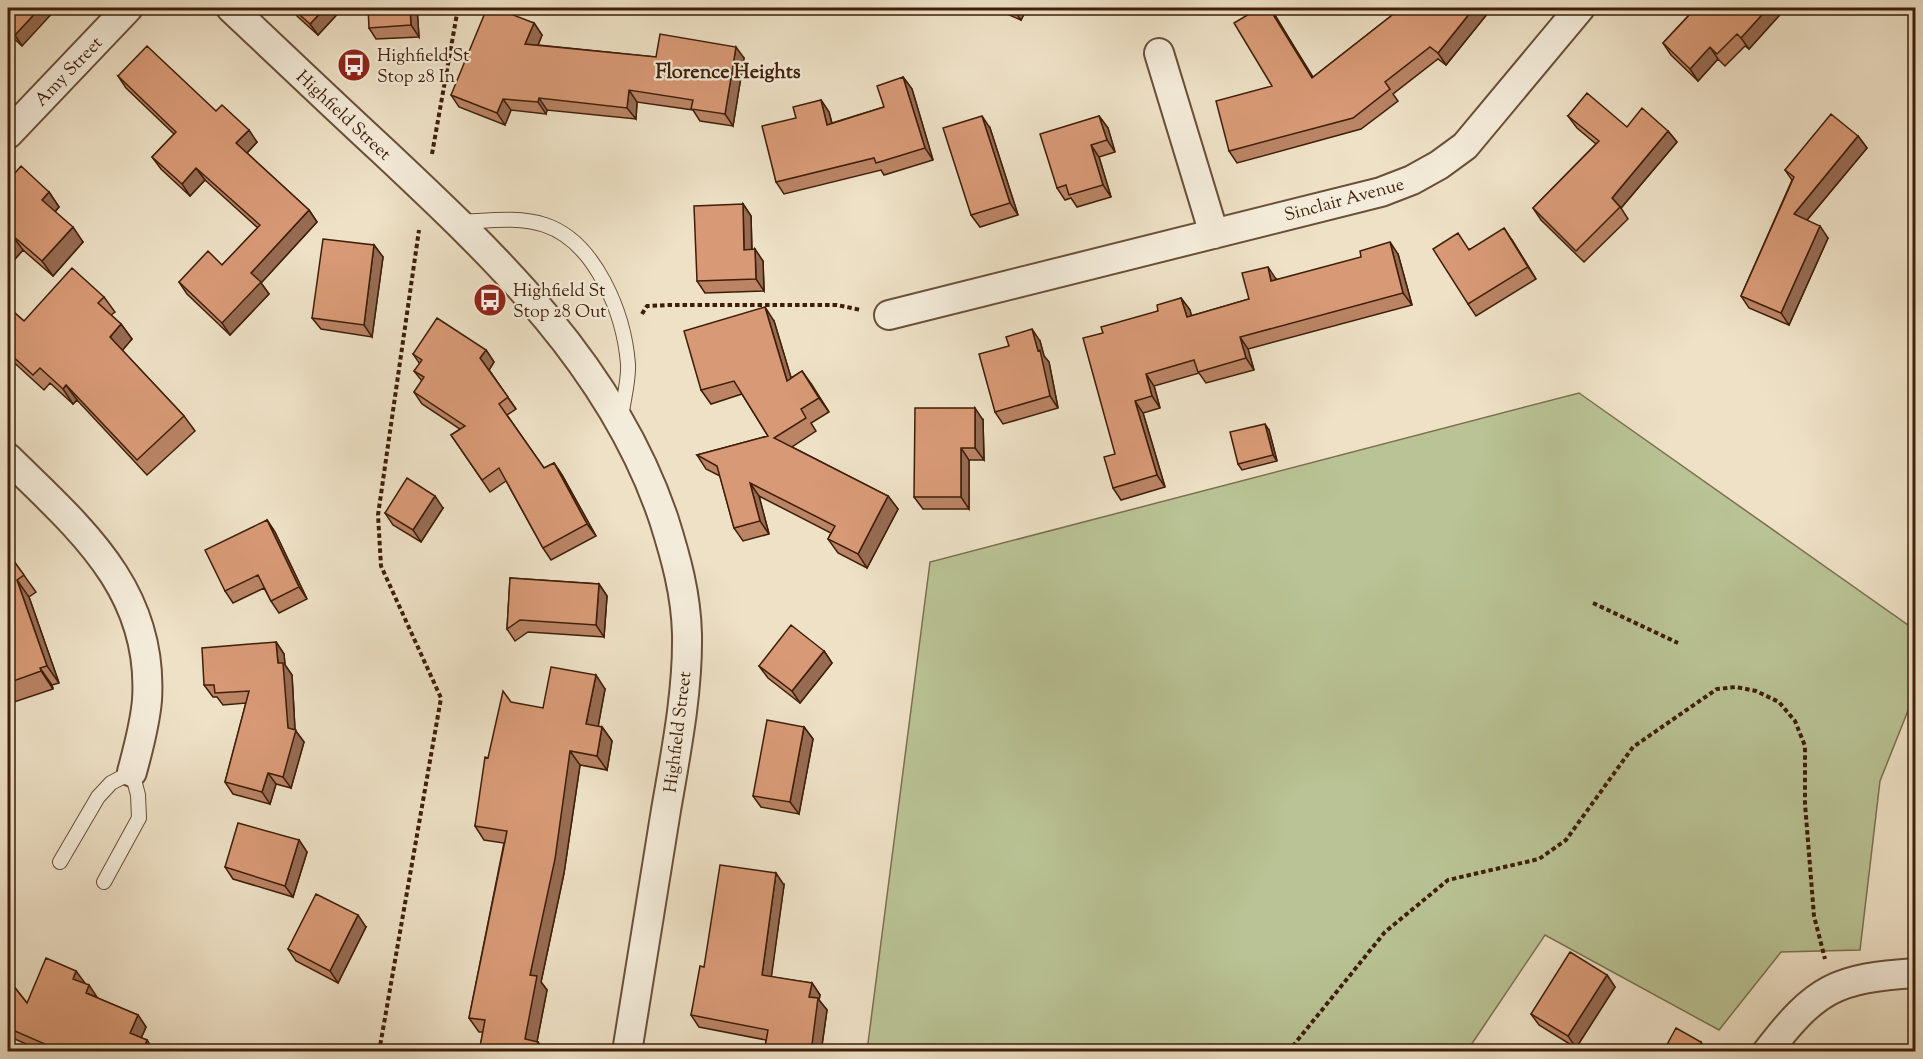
<svg xmlns="http://www.w3.org/2000/svg" width="1923" height="1059" viewBox="0 0 1923 1059" font-family="'Sorts Mill Goudy',serif">
	<style>
		.green { fill: #b9c395; stroke: #7c704f; stroke-width: 1.5 }
		.lines { fill: none; stroke-linecap: round; stroke-linejoin: round }
		.lane-casing { stroke: #6b4f38; stroke-width: 16 }
		.street-casing { stroke: #6b4f38; stroke-width: 32 }
		.path { stroke: #3f1e09; stroke-width: 4; stroke-dasharray: 4.5 3; stroke-linecap: butt }
		.lane { stroke: #f4ecda; stroke-width: 14 }
		.street { stroke: #f4ecda; stroke-width: 28 }
		.wall { fill: #ba8465; stroke: #3f1e09; stroke-width: 1.5 }
		.shaded-wall { fill: #976c53; stroke: #3f1e09; stroke-width: 1.5 }
		.building { fill: #d89a76; stroke: #3f1e09; stroke-width: 1.5 }
		.labels { text-anchor: middle; stroke-width: 4.5; stroke-linejoin: round; paint-order: stroke }
		.poi-label { font-size: 18px; fill: #3f1e09; stroke: #f4ecda; text-anchor: start }
		.street-label { font-size: 18px; fill: #3f1e09; stroke: #f4ecda }
		.neighbourhood-label { font-size: 20px; font-weight: bold; fill: #3f1e09; stroke: #f4ecda }
	</style>
	<rect width="100%" height="100%" fill="#eee1c6"/>
	<filter id="stains"><feTurbulence type="fractalNoise" baseFrequency=".00333" numOctaves="4"/><feColorMatrix values="0 0 0 0 .2 0 0 0 0 .09 0 0 0 0 .02 0 0 0 .5 -.17"/></filter>
	<radialGradient id="worn" r=".72"><stop offset=".6" stop-color="#630" stop-opacity="0"/><stop offset="1" stop-color="#630" stop-opacity=".3"/></radialGradient>
	<path class="green" d="M1579 393 1915 630V693L1880 781 1860 950 1781 952 1719 1030 1545 935 1467 1051H867L930 562Z"/>
	<g class="lines">
		<g class="lane-casing">
			<path id="lane" d="M459 222C487 221 518 216 545 225 596 242 624 314 628 364 629 381 623 401 621 418
				M60 862 98 797 111 783 132 772 138 795 139 818 104 882"/>
		</g>
		<g class="street-casing">
			<path id="street" d="M231 8C281 55 331 103 382 150 497 258 613 367 664 520 676 558 686 594 687 634 688 692 676 752 666 810 653 890 640 971 627 1052
				M1159 53 1214 234
				M8 134 128 8
				M889 315 1381 192 1412 180 1439 165 1465 146 1580 8
				M8 458C79 528 154 589 147 700 145 725 138 749 132 772
				M1767 1052C1816 988 1836 978 1916 973"/>
		</g>
		<path class="path" d="M432 154 458 8
			M642 314 647 306 668 305H837L861 310
			M1593 603 1678 643
			M379 1052 441 698 381 566 378 515 419 230
			M1288 1052 1385 932 1448 880 1539 859 1566 840 1633 747 1717 689 1736 687 1756 691 1779 702 1795 721 1805 746V804L1814 916 1825 959"/>
		<use href="#lane" class="lane"/>
		<use href="#street" class="street"/>
	</g>
	<path class="wall" d="M8 8 22 46 8 33Z
		M291 8H343L318 35 298 17Z
		M417 8 419 37 376 39 369 28Z
		M993 8H1027L1021 20Z
		M1270 8 1313 77 1391 16 1492 8 1446 65 1438 59 1393 94 1398 101 1361 129 1237 163 1229 151 1272 86Z
		M1686 8H1786L1749 49 1745 46 1725 66 1718 59 1698 81 1671 55 1663 43 1690 14Z
		M534 23 542 35 538 45 656 57 744 58 733 126 700 121 693 110 637 102 636 119 547 110 546 114 511 110 505 125 459 107 451 95Z
		M118 76 216 111 257 142 247 153 309 210 317 222 261 283 269 294 230 335 187 294 179 282 222 265 258 228 205 180 190 196 161 169 152 157 174 134 126 88Z
		M903 77 912 89 933 160 884 175 881 170 784 194 776 182 796 118 821 100 829 112 832 123 884 107Z
		M1099 116 1108 128 1115 152 1099 157 1111 197 1077 207 1071 198 1065 200 1057 188Z
		M1568 116 1627 127 1668 131 1677 142 1621 208 1628 219 1584 262 1541 220 1533 208 1596 144 1577 128Z
		M990 128 1018 215 980 227 971 215Z
		M1858 136 1867 148 1807 220 1828 238 1789 325 1749 308 1741 296 1792 180 1785 170Z
		M8 181 49 192 59 207 55 212 83 242 53 276 23 250 8 267Z
		M743 204 751 216 752 249 763 261 764 291 705 293 697 281Z
		M1512 240 1536 279 1476 316 1468 304 1469 249Z
		M374 245 383 257 372 337 321 329 312 318Z
		M1398 254 1412 305 1248 349 1254 370 1206 383 1199 373 1154 386 1160 408 1143 413 1165 487 1121 500 1113 488 1115 454 1103 333 1158 311 1181 298 1190 310 1191 316 1249 299 1276 279V280Z
		M104 297 115 312 111 315 121 324 132 339 122 350 184 416 195 431 147 475 77 400 73 404 50 383 44 390 8 357V307L24 321Z
		M774 321 791 378 802 371 829 412 811 423 816 431 792 447 888 496 898 509 867 568 838 553 828 539 831 533 759 496 769 534 743 541 734 528 720 476 706 469 697 455 768 436 742 394 711 404 701 390Z
		M1040 341 1044 356 1049 362 1058 408 1003 424 995 412Z
		M486 350 494 362 489 370 516 409 507 415 544 468 554 463 562 475 596 536 551 560 543 548 506 481 490 492 451 435 460 429 422 404 414 392 422 381 414 371 420 364 413 354Z
		M983 420 984 460H969V509H923L914 497Z
		M1269 430 1277 461 1242 470 1238 464Z
		M443 508 421 542 393 525 385 513Z
		M267 520 275 532 307 599 279 613 271 601 264 588 233 603 225 591Z
		M8 553 36 592 29 597 59 683 52 685 53 689 8 704Z
		M510 578 599 584 607 596 604 637 528 632 515 641 507 629Z
		M276 642 284 654 285 665 292 675 295 730 304 742 291 788 276 784 270 804 233 794 225 782 246 703 223 705 217 697H213L204 685Z
		M824 651 832 663 800 703 768 678 759 666Z
		M605 689 598 726 602 727 612 741 607 770 580 765 564 873 541 982 547 990 537 1041 545 1052H479L483 1032H479L469 1018 504 843 484 840 475 826 488 758 543 708Z
		M804 727 813 739 799 814 761 807 753 796Z
		M299 840 307 852 293 897 233 879 225 867Z
		M784 885 771 977 812 983 820 995 819 1000 827 1010 821 1052H769L765 1047 766 1040 699 1027 691 1015 704 967Z
		M366 927 338 983 296 961 288 949Z
		M76 971 84 984 97 998 138 1015 146 1027 141 1038 147 1040 154 1052H44L8 1036V979L27 1003Z
		M1607 975 1615 987 1576 1048 1539 1025 1531 1014Z"/>
	<path class="shaded-wall" d="M40 8H57L22 46 15 35Z
		M325 8H343L318 35 310 24Z
		M410 8H417L419 37 411 25Z
		M1012 8H1027L1021 20Z
		M1270 8 1275 15 1320 90 1312 78Z
		M1474 8H1492L1446 65 1438 53Z
		M1768 8H1786L1749 49 1741 38Z
		M534 23 542 35 534 55 525 44Z
		M736 47 744 58 733 126 725 114Z
		M1710 47 1718 59 1698 81 1690 69Z
		M903 77 912 89 933 160 925 148Z
		M629 90 637 102 636 119 627 108Z
		M539 98 547 110 546 114 538 102Z
		M503 99 511 110 505 125 497 113Z
		M821 100 829 112 835 137 827 125Z
		M982 116 990 128 1018 215 1010 203Z
		M1099 116 1108 128 1115 152 1107 140Z
		M249 130 257 142 245 155 236 143Z
		M1668 131 1677 142 1621 208 1612 198Z
		M1858 136 1867 148 1802 226 1794 214Z
		M1091 145 1099 157 1111 197 1103 185Z
		M196 168 205 180 190 196 182 184Z
		M49 192 59 207 52 215 42 200Z
		M743 204 751 216 752 261 744 250Z
		M309 210 317 222 261 283 269 294 230 335 222 323 251 273Z
		M1820 226 1828 238 1789 325 1781 313Z
		M73 227 83 242 53 276 42 261Z
		M1504 228 1512 240 1536 279 1528 267Z
		M12 235 23 250 8 267V240Z
		M1390 242 1398 254 1412 305 1403 293Z
		M374 245 383 257 372 337 364 325Z
		M755 249 763 261 764 291 756 279Z
		M1268 267 1276 279 1280 293 1271 281Z
		M1181 298 1190 310 1195 329 1187 317Z
		M765 307 774 321 796 394 787 381Z
		M121 324 132 339 121 352 110 337Z
		M1032 329 1040 341 1044 356 1049 362 1058 408 1050 396Z
		M1240 337 1248 349 1254 370 1246 358Z
		M486 350 494 362 489 370 516 409 480 358Z
		M802 371 812 385 829 412 819 398Z
		M1146 374 1154 386 1160 408 1152 396Z
		M66 385 77 400 73 404 63 389Z
		M1135 401 1143 413 1165 487 1157 475Z
		M975 408 983 420 984 460 975 448Z
		M1265 424 1269 430 1277 461 1273 455Z
		M961 448 969 460V509L961 497Z
		M554 463 562 475 596 536 587 524Z
		M750 483 759 496 769 534 760 521Z
		M435 496 443 508 421 542 413 530Z
		M888 496 898 509 867 568 858 554Z
		M267 520 275 532 307 599 299 587Z
		M17 580 29 597 59 683 47 666Z
		M599 584 607 596 604 637 596 625Z
		M276 642 284 654 285 665 292 675 295 730 304 742 291 788 283 777 288 728 278 663Z
		M824 651 832 663 800 703 792 691Z
		M40 668 52 685 53 689 41 671Z
		M596 675 605 689 596 738 586 724Z
		M602 727 612 741 607 770 597 756Z
		M804 727 813 739 799 814 790 802Z
		M570 751 580 765 564 873 541 982 547 990 535 1052 525 1039 530 975Z
		M268 773 276 784 270 804 262 792Z
		M299 840 307 852 293 897 285 886Z
		M776 873 784 885 770 987 762 975Z
		M358 915 366 927 338 983 330 971Z
		M76 971 85 983 81 991 73 979Z
		M1607 975 1615 987 1576 1048 1568 1036Z
		M812 983 820 995 819 1000 827 1010 821 1052H811L809 997Z
		M89 985 97 997 86 993Z
		M138 1015 146 1027 138 1045 130 1033Z
		M147 1040 154 1052H142Z
		M538 1042 545 1052H536Z
		M1701 1042 1705 1048 1703 1052H1696Z"/>
	<path class="building" d="M8 8H40L15 35 8 29Z
		M292 8H325L310 24Z
		M368 8H410L411 25 369 28Z
		M487 8H495L534 23 525 44 656 57 660 34 736 47 725 114 691 109 693 100 629 90 627 108 539 98 538 102 503 99 497 113 451 95Z
		M1259 8H1269L1312 78 1391 16 1398 8H1474L1438 53 1430 47 1385 82 1390 89 1353 118 1229 151 1216 101 1272 86 1234 23Z
		M1687 8H1768L1741 38 1737 34 1717 54 1710 47 1690 69 1663 43 1692 12Z
		M147 46 216 111 222 105 249 130 236 143 309 210 251 273 261 282 222 323 179 282 208 251 222 265 260 225 196 168 182 184 152 157 176 132 118 76Z
		M903 77 925 148 876 163 874 158 776 182 762 126 796 118 793 107 821 100 827 125 884 107 877 86Z
		M1587 93 1627 127 1642 108 1668 131 1612 198 1620 207 1576 251 1533 208 1599 141 1568 116Z
		M1831 114 1858 136 1794 214 1820 226 1781 313 1741 296 1794 177 1785 170Z
		M982 116 1010 203 971 215 943 128Z
		M1099 116 1107 140 1091 145 1103 185 1069 195 1066 185 1057 188 1040 134Z
		M21 166 49 192 42 200 73 227 42 261 12 235 8 240V181Z
		M743 204 744 250 755 249 756 279 697 281 694 206Z
		M1504 228 1528 267 1468 304 1433 249 1458 233 1469 250Z
		M323 239 374 245 364 325 312 318Z
		M1390 242 1403 293 1240 337 1246 358 1198 372 1194 360 1146 374 1152 396 1135 401 1157 475 1113 488 1104 457 1115 454 1083 338 1103 333 1101 327 1158 311 1157 305 1181 298 1187 317 1249 299 1242 273 1268 267 1271 281 1361 257 1360 251Z
		M72 268 104 297 98 303 121 324 110 337 184 416 137 460 66 385 63 389 40 368 33 375 8 352V307L24 321Z
		M765 307 787 381 802 371 819 398 801 409 806 418 774 438 888 496 858 554 828 539 835 526 750 483 760 521 734 528 717 466 697 455 768 436 734 381 701 390 684 331Z
		M437 318 486 350 480 358 508 397 499 404 544 468 554 463 587 524 543 548 499 468 482 480 451 435 465 426 414 392 424 377 414 371 422 360 413 354Z
		M1032 329 1038 351 1040 350 1050 396 995 412 979 354 1009 346 1006 337Z
		M915 408H975V448H961V497H914Z
		M1265 424 1273 455 1238 464 1230 432Z
		M407 478 435 496 413 530 385 513Z
		M267 520 299 587 271 601 258 575 225 591 205 550Z
		M8 553 24 575 17 580 47 666 40 668 41 671 8 683Z
		M510 578 599 584 596 625 520 620 507 629Z
		M791 625 824 651 792 691 759 666Z
		M276 642 278 663H283L288 728 296 730 283 777 268 773 262 792 225 782 249 691 215 693 214 685H204L202 648Z
		M551 667 596 675 586 724 602 727 597 756 570 751 555 859 530 975 537 976 525 1039 538 1042 536 1052H479L485 1020 469 1018 507 831 475 826 485 757 488 758 503 691 511 702 543 708Z
		M767 720 804 727 790 802 753 796Z
		M238 823 299 840 285 886 225 867Z
		M720 865 776 873 762 975 812 983 809 997 818 998 811 1052H797L765 1047 768 1030 691 1015 700 966 704 967Z
		M316 894 358 915 330 971 288 949Z
		M1570 952 1607 975 1568 1036 1531 1014Z
		M46 958 76 971 73 979 89 985 86 993 138 1015 130 1033 147 1040 142 1052H63L8 1028V979L27 1003Z
		M1676 1028 1701 1042 1696 1052H1663Z"/>
	<defs>
		<g id="bus-disc" transform="scale(1.725)"><circle r="9.5" fill="#8f2418" stroke="#f4ecda"/><path d="M-5-6H5V4H4V6H2V4H-2V6H-4V4H-5ZM-3.5-4V0h7V-4ZM-3.5 1.2v1.5H-2V1.2ZM2 1.2v1.5H3.5V1.2Z" fill="#fff"/></g>
	</defs>
	<g fill-rule="evenodd">
		<use href="#bus-disc" x="354" y="65"/>
		<use href="#bus-disc" x="490" y="300"/>
	</g>
	<g class="labels">
		<g class="poi-label">
			<text x="377" y="61">Highfield St<tspan x="377" dy="21">Stop 28 In</tspan></text>
			<text x="513" y="296">Highfield St<tspan x="513" dy="21">Stop 28 Out</tspan></text>
		</g>
		<g class="street-label">
			<text transform="translate(68 71) rotate(-46)" y="6">Amy Street</text>
			<text transform="translate(344 115) rotate(43)" y="6">Highfield Street</text>
			<text transform="translate(1344 199) rotate(-15)" y="6">Sinclair Avenue</text>
			<text transform="translate(677 732) rotate(-83)" y="6">Highfield Street</text>
		</g>
		<g class="neighbourhood-label">
			<text x="728" y="78">Florence Heights</text>
		</g>
	</g>
	<rect width="1923" height="1059" fill="none" stroke="#eee1c6" stroke-width="30"/>
	<rect x="9" y="9" width="1905" height="1041" fill="none" stroke="#3f1e09" stroke-width="3"/>
	<rect x="15" y="15" width="1893" height="1029" fill="none" stroke="#3f1e09" stroke-width="1.5"/>
	<rect width="100%" height="100%" filter="url(#stains)"/>
	<rect width="100%" height="100%" fill="url(#worn)"/>
</svg>
